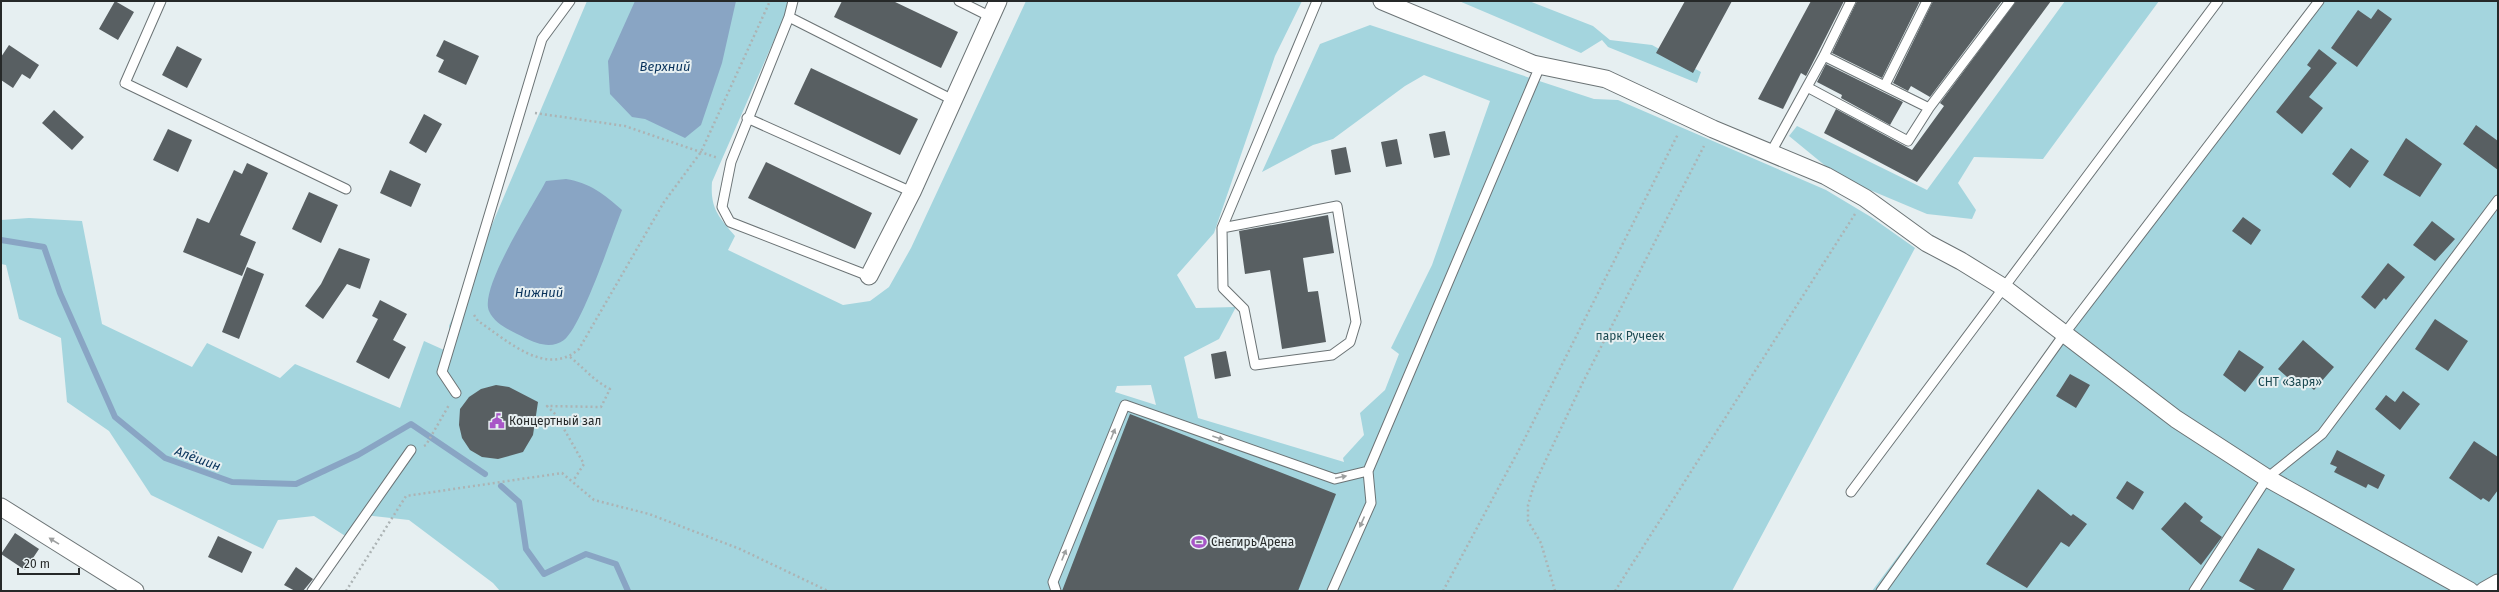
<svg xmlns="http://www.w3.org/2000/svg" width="2499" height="592" viewBox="0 0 2499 592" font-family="'Fira Sans',sans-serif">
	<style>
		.green { fill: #a4d5de; fill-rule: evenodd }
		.water { fill: #89a5c4 }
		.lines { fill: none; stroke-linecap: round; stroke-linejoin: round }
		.stream { stroke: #89a5c4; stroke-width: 6 }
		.building { fill: #585f62 }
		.service-casing { stroke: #6b7375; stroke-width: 11 }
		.minor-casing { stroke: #6b7375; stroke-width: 19 }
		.path { stroke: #acb3b4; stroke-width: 2.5; stroke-dasharray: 2 3; stroke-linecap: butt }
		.service { stroke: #fff; stroke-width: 9 }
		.minor { stroke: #fff; stroke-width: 17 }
		.oneway { fill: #9d9f9f }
		.labels { text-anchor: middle; stroke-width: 4; stroke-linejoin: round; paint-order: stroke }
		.park-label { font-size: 12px; fill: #1b4951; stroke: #e6eff1 }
		.poi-label { font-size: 12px; fill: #262929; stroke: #e6eff1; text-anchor: start }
		.water-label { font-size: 13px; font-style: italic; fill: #07315a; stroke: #e6eff1 }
	</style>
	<rect width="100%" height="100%" fill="#e6eff1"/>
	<path class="green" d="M587 1H789L785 15 712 182C710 209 719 217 735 236L728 250 843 305 870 301 889 287 911 248 1026 1H1302L1275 56 1214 233 1177 275 1196 308 1236 307 1219 339 1184 357 1198 418 1344 462 1343 458 1364 435 1360 413 1385 390 1399 354 1391 348 1432 265 1490 101 1424 75 1405 86 1333 139 1313 145 1262 172 1320 44 1370 25 1594 99 1618 100 1826 190 1871 217 1915 248 1732 591H500L493 583 409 520 364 515 350 539 314 516 278 520 263 549 151 495 109 431 67 402 61 338 19 319 6 265 1 264V220L29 218 82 221 102 324 192 367 207 343 280 378 295 364 400 408 424 341 453 354 449 326ZM1151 385 1156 405 1115 392 1117 386Z
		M1459 1H1529L1593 26 1610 40 1652 45 1701 72 1697 83 1608 47 1602 40 1581 53Z
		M2065 1H2159L2043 159 1974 157 1958 183 1976 210 1972 219 1927 214 1839 177 1789 136 1797 126 1927 190Z
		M2319 1H2498V583L2484 591H1872L2065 333Z"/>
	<path class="water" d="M635 1H736L722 63 701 125 685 138 645 119 632 117 610 94 608 61Z
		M566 179C590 183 604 194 622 210 612 235 582 326 564 340 552 349 537 344 525 338 512 331 495 325 489 311 479 288 533 206 546 181Z"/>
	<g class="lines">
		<path class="stream" d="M1 240 44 247 60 293 115 417 165 458 232 482 296 484 358 455 411 424 485 474
			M501 486 519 502 526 549 544 574 586 554 616 564 628 591"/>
	</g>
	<path class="building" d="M115 1 134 12 118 40 99 29Z
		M842 1H893L958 32 941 68 834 17Z
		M1685 1H1732L1693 73 1656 53Z
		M1811 1H1844L1806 76 1801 73 1783 109 1758 99Z
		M1857 1H1920L1882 78 1832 53Z
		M1933 1H2002L1930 97 1911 86 1908 91 1893 83Z
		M2016 1H2051L1917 182 1824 133 1836 109 1912 150 1944 106 1940 103Z
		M2378 9 2392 19 2357 67 2331 48 2358 10 2371 19Z
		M444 40 479 56 466 85 438 72 444 60 436 56Z
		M9 45 39 65 30 79 22 74 13 88 1 80V57Z
		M177 46 202 59 187 88 162 75Z
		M2319 49 2337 63 2309 97 2323 108 2302 134 2276 112 2311 68 2307 65Z
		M1826 64 1903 102 1890 125 1841 98 1842 95 1817 82Z
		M811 68 918 119 900 155 794 104Z
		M54 110 84 137 72 150 42 123Z
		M424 114 442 124 426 153 409 143Z
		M2476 125 2498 141V170L2463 144Z
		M168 129 192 140 178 172 153 160Z
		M1445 131 1450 155 1434 158 1429 134Z
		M2406 138 2442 164 2420 197 2383 175Z
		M1397 139 1402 164 1386 167 1381 142Z
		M1346 147 1351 172 1335 175 1331 150Z
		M2351 148 2369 161 2350 188 2332 174Z
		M766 162 872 213 855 249 748 198Z
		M247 163 268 173 240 235 256 242 242 276 183 252 197 218 209 223 234 170 242 174Z
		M390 170 421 184 411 207 380 193Z
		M309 192 338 205 321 243 292 229Z
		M1328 215 1334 253 1303 258 1308 292 1318 291 1326 342 1282 349 1270 270 1245 274 1239 231Z
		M2243 217 2261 230 2251 245 2232 231Z
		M2432 221 2455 239 2435 261 2413 245Z
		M339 248 370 259 360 289 347 284 323 319 305 306 321 284Z
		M2388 263 2405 277 2386 300 2384 298 2375 309 2361 297Z
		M247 267 264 274 239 339 222 332Z
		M380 300 407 314 393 340 406 347 389 379 356 362 378 319 372 316Z
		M2435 319 2468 341 2448 371 2415 349Z
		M2303 340 2334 367 2314 390 2305 382 2300 388 2278 369Z
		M2239 350 2264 367 2245 392 2223 375Z
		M1226 351 1231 376 1215 379 1211 354Z
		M2070 374 2090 385 2076 408 2056 396Z
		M496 385 509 387 538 402 533 435 523 452 498 459 482 457 470 450 462 438 459 425 460 409 469 397 481 389Z
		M2403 391 2420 404 2400 430 2375 409 2386 395 2395 402Z
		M1130 414 1336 494 1298 591H1062Z
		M2474 441 2498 457V490L2489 502 2483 498 2481 500 2449 478Z
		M2337 450 2385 475 2378 489 2368 484 2366 488 2334 472 2337 467 2330 464Z
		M2127 481 2144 492 2133 510 2116 498Z
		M2038 489 2071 516 2073 514 2087 524 2069 547 2061 542 2027 588 1986 564Z
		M2185 502 2203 517 2200 521 2222 537 2201 565 2161 529Z
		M15 533 39 549 25 570 1 554Z
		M218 536 252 552 242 573 208 557Z
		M2258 548 2295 569 2282 591H2257L2239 581Z
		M296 567 313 579 303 591H295L284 585Z"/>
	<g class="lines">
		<g class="service-casing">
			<path id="service" d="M161 1 125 83 346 189
				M793 1 789 17 731 162 722 207 730 222 869 276
				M959 1 991 17
				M789 17 953 100
				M1824 56 1929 108
				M1885 85 1927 1
				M1807 87 1908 141 1929 108 2010 1
				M747 118 912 192
				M1770 154 1824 56 1851 1
				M1222 228 1337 206 1356 322 1350 342 1332 355 1255 365 1244 309 1223 288 1222 228 1317 1
				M456 393 442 372 542 39 570 1
				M1851 492 2218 1
				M312 591 411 450
				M1056 591 1053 582 1125 405 1335 479 1368 471
				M1332 591 1371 503 1368 471 1540 66
				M1881 591 2065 333 2319 1
				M2194 591 2267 478 2322 434 2498 200"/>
		</g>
		<g class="minor-casing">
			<path id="minor" d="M1382 1 1533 64 1606 79 1713 129 1826 176 1865 198 1927 243 1961 261 2003 287 2176 419 2267 478 2470 591
				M869 276 912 192 998 1
				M1 507 135 591
				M2484 591 2498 583"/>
		</g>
		<path class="path" d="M535 113 625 126 718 158
			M474 315 478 321C507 340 546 378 579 349L664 202 701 152 770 1
			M570 357C584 368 594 381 610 389L601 407 547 406 556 415 584 464 573 481
			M424 446 426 445 449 405
			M346 591 406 496 562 473 594 500 649 514 740 549 828 591
			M1443 591 1521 446 1678 134
			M1555 591 1541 543 1528 521V505L1534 485 1582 384 1704 146
			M1615 591 1855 214"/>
		<use href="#service" class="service"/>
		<use href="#minor" class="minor"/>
	</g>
	<defs><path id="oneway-solid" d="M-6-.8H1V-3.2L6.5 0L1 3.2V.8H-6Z"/></defs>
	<g class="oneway">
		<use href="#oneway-solid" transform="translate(1113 434) rotate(-68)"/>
		<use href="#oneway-solid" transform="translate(1218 438) rotate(19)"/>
		<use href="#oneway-solid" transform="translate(1341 477) rotate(-12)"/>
		<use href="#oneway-solid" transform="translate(1362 522) rotate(114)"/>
		<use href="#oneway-solid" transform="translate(54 541) rotate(-148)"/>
		<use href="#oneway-solid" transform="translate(1064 555) rotate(-68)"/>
	</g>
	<defs>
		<g id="civic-bare" transform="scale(1.2)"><path d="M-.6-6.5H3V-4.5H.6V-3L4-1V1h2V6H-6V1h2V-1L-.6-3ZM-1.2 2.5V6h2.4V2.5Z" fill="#a856c7" stroke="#e6eff1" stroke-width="2.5" paint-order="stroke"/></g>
		<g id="stadium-bare" transform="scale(1.2)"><path d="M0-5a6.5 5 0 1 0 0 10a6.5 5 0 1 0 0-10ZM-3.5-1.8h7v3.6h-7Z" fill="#a856c7" stroke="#e6eff1" stroke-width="2.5" paint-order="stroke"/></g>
	</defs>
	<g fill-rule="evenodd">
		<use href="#civic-bare" x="497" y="421"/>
		<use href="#stadium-bare" x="1199" y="542"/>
	</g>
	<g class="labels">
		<g class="park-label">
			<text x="1630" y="340">парк Ручеек</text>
			<text x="2290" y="386">СНТ «Заря»</text>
		</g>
		<g class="poi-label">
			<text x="509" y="425">Концертный зал</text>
			<text x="1211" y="546">Снегирь Арена</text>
		</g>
		<g class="water-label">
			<text x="665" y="71">Верхний</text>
			<text x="539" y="297">Нижний</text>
			<text transform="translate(198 458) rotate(20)" y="5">Алёшин</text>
		</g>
	</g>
	<rect width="2499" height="592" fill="none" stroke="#262929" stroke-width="4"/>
	<path d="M18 568v6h61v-6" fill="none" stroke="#262929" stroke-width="2"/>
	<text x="24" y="568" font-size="12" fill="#262929" stroke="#e6eff1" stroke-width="3" paint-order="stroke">20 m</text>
</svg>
